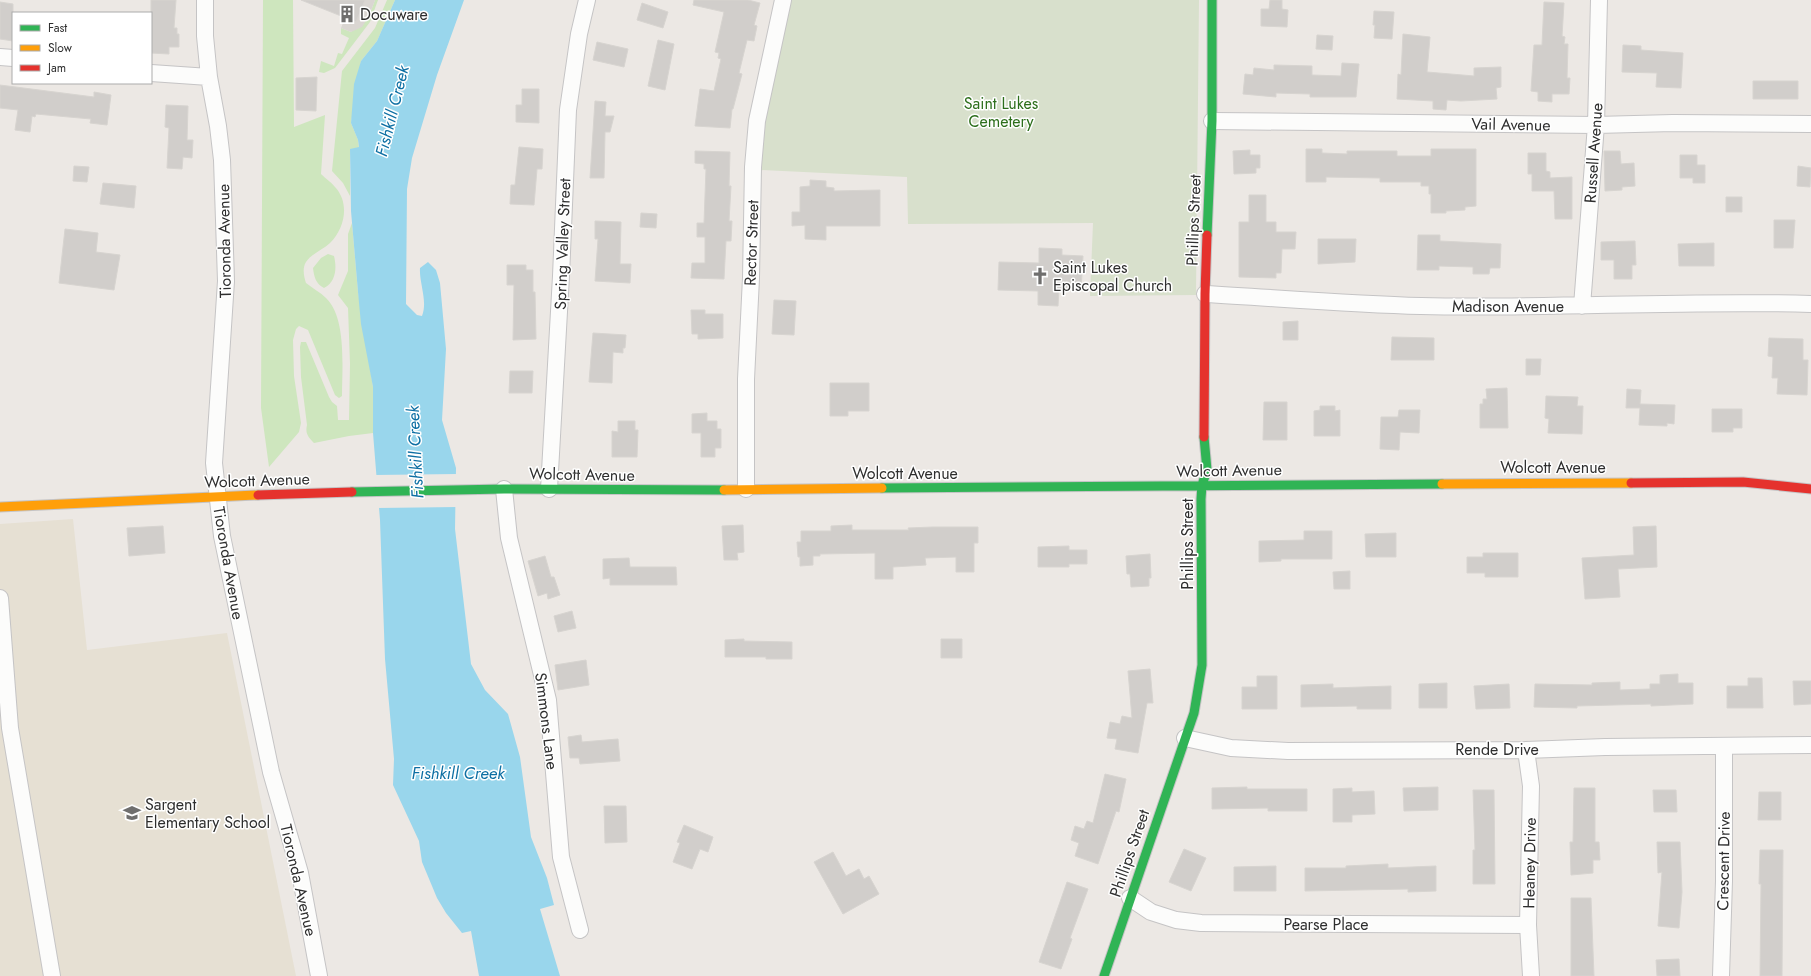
<svg xmlns="http://www.w3.org/2000/svg" width="1811" height="976" viewBox="0 0 1811 976" font-family="Jost,sans-serif">
	<style>
		.education { fill: #e6e0d3 }
		.green { fill: #cee6be }
		.cemetery { fill: #d8e0cc }
		.plaza { fill: #dad6d2 }
		.water { fill: #99d6ec }
		.pier { fill: #ece8e4 }
		.building { fill: #d1cecb; stroke: #d7d4d0 }
		.lines { fill: none; stroke-linecap: round; stroke-linejoin: round }
		.street-casing { stroke: #c5c4c5; stroke-width: 18 }
		.fast-casing { stroke: #c5c4c5; stroke-width: 11 }
		.slow-casing { stroke: #c5c4c5; stroke-width: 11 }
		.jam-casing { stroke: #c5c4c5; stroke-width: 11 }
		.street { stroke: #fcfcfb; stroke-width: 16 }
		.fast { stroke: #30b455; stroke-width: 9 }
		.slow { stroke: #ff9f0a; stroke-width: 9 }
		.jam { stroke: #e5322d; stroke-width: 9 }
		.labels { text-anchor: middle; stroke-width: 3; stroke-linejoin: round; paint-order: stroke }
		.poi-label { font-size: 16px; fill: #2e2e2e; stroke: #fff; text-anchor: start }
		.park-label { font-size: 16px; fill: #2c6e1b; stroke: #fff }
		.street-label { font-size: 16px; fill: #2e2e2e; stroke: #fff }
		.water-label { font-size: 17px; font-style: italic; fill: #0d6fa3; stroke: #fff }
	</style>
	<rect width="100%" height="100%" fill="#ece8e4"/>
	<path class="education" d="M73 519 87 650 227 633 296 976H0V524Z"/>
	<path class="green" d="M263 0H293L294 127 325 115 321 174C326 179 331 182 335 187 350 203 345 228 330 243 323 250 312 253 306 262 302 268 304 277 306 283 312 288 320 292 326 298 347 318 342 369 342 396L339 398 335 395 308 330 299 326 296 329 293 340 294 376 301 423 299 432 269 467 261 408Z
		M375 0H378L370 22 335 68 324 73 319 72 321 61 334 66 338 53 342 54 349 38 341 34V28L351 32 369 16Z
		M387 0H395L377 41 361 61 351 123 358 140 359 148 350 150V196L343 183 332 171 342 71 375 28Z
		M352 223 358 292 373 387V433L349 436 314 443C308 437 305 433 307 425L301 377 300 347 301 342H306L329 397 332 402 337 406 338 420H349L350 364 348 308 338 295 348 271V234Z
		M328 254 334 256C337 268 336 282 324 288 316 284 314 277 313 268L321 258Z"/>
	<path class="cemetery" d="M787 0H1199L1196 295 1090 296 1093 223 908 224 907 177 760 170 766 107Z"/>
	<path class="plaza" d="M365 0H375L369 16 362 27 351 32 341 28 345 18 356 22Z"/>
	<path class="water" d="M395 0H464L437 75 412 158 407 189 406 304 417 315 422 316C428 301 419 283 420 268L428 262 436 270 440 283 446 349 442 420 456 468 455 529 471 664 485 690 508 714 520 757 531 837 547 878 554 905 540 909 560 976H479L471 931 462 933 446 913 437 898 422 862 419 841 393 785 394 759 385 659 380 520 373 433V387L361 324 358 292 351 211 350 149 359 147 358 140 351 123 354 84 361 61 377 41Z"/>
	<path class="pier" d="M458 474V507L377 508 374 475Z"/>
	<path class="building" d="M151 0H176L174 28H177V34H179V47H169V54L151 53Z
		M301 0H365L356 22Z
		M694 0H748L760 3 754 25 757 26 754 41 747 40 739 73 742 74 733 109H732L730 128 695 126 700 89 714 91 721 59 718 58 719 53 715 52 724 12 693 5Z
		M1270 0H1282V9L1288 10 1287 27 1261 26V9H1269Z
		M0 2 13 4V41L0 39Z
		M1544 2 1564 3 1562 36 1565 37 1564 44H1568L1567 78H1570L1569 94H1552V102L1538 101V92L1531 91 1534 45H1542Z
		M642 3 668 12 663 28 637 20Z
		M1374 11 1394 12 1392 39 1374 38 1375 25H1373Z
		M1403 34 1430 37 1427 72 1474 76V68L1501 67V87L1496 88 1497 99 1461 101 1447 100 1446 110 1433 109V101L1397 99 1398 74 1401 75Z
		M1317 35 1333 36 1332 50 1316 49Z
		M658 40 674 44 665 90 648 86Z
		M597 42 628 49 624 67 593 60Z
		M1623 45 1641 46V50L1683 53 1681 88 1656 87 1657 73 1622 72Z
		M1342 63 1359 64 1356 97H1310V94L1276 93V97L1243 94 1245 74 1253 75 1254 68 1274 70V65L1312 66V75L1341 76Z
		M317 77 316 111 296 110V78Z
		M1753 81H1798V99H1753Z
		M0 85 94 97V92L111 95 107 125 90 123 91 119 36 114 35 117 32 116 30 132 15 130 18 110 0 108Z
		M522 89H539V123L516 122V105H522Z
		M595 101 606 102 605 116H614L610 132H605L604 178H590Z
		M166 105 188 106 187 140H193L192 158 183 157 182 169 167 168 169 128 165 127Z
		M519 147 543 149 542 169H537L534 205 510 204 511 185H515Z
		M1306 149H1322V153L1347 154V151H1397V156H1431V149H1476V206L1465 207V210L1446 211V213H1431V194H1429V186H1421V182H1380V178L1326 177V182H1306Z
		M1250 150V155H1260V168H1256V173L1234 174 1233 151Z
		M695 151 730 152 729 186H731L729 221H732L731 241H726L724 279 691 278 692 263H705V237H697V223H704L706 169H704V164L695 163Z
		M1604 151H1620L1621 164 1634 163 1635 186 1622 187V190L1605 191Z
		M1528 153H1546V171L1550 172V178L1572 177V219H1555L1554 191H1532V174H1528Z
		M1680 155H1697V165H1705V183H1693V178H1680Z
		M74 166 89 167 87 182 73 181Z
		M1798 166 1811 168 1810 187 1797 186Z
		M810 180 826 181V187L834 188V191L880 190V226H826V240L805 239V225L792 226V212H800V187L810 186Z
		M103 183 136 186 134 208 100 204Z
		M1249 195H1266V222H1276V232H1296L1295 249H1282L1281 273H1276V278L1239 277V222H1249Z
		M1726 197H1742V212H1726Z
		M641 213 657 214 656 228 640 227Z
		M1774 220H1795L1793 248H1774Z
		M595 221 621 222 620 264H631L630 283 595 281 598 239H595Z
		M65 229 98 233 96 252 120 255 114 290 59 283Z
		M1418 235H1440V241L1501 244 1500 268H1490L1489 274H1473V267L1439 266V270H1417Z
		M1318 239H1356L1355 262 1318 264Z
		M1635 241 1636 265H1632V279H1614V260H1601V242Z
		M1714 243V266H1679L1678 244Z
		M1039 248 1062 249V255L1083 256 1081 290 1059 289 1058 306 1038 305V291L998 290 999 262 1039 263Z
		M507 265H526V270H533V292H535L536 339 513 340 514 285H507Z
		M774 300 796 301 794 335 772 334Z
		M691 310H705V314H723V338L698 339V334H692Z
		M1298 321V340H1283V322Z
		M593 333 626 335 625 348H623V353L613 352 612 383 589 382Z
		M1392 337 1434 338V360H1391Z
		M1769 338 1803 339V360H1808L1807 395 1777 394 1778 378H1772L1773 357 1768 356Z
		M1526 359H1541L1540 375H1526Z
		M510 371H533L532 393H509Z
		M830 383H869V411H848V416H830Z
		M1507 388 1508 428H1480V404H1483V399H1487L1486 389Z
		M1627 389 1641 390 1640 404 1675 405 1674 424 1667 423V426L1639 425 1640 408H1626Z
		M1546 396 1578 397 1577 406H1583L1582 434 1548 433 1549 419 1545 418Z
		M1264 402H1287V440H1263Z
		M1320 406H1335V411L1340 410V436H1314V411L1320 410Z
		M1712 409H1742V428H1733V432H1712Z
		M1399 410H1420L1419 433 1400 432 1399 450 1380 449 1381 417H1398Z
		M707 413V421H717V429H721V448H715V457H701V433H692V414Z
		M618 421H635V430H638L637 457H612V431L618 432Z
		M743 525 744 552 737 553 738 560H724L722 526Z
		M852 525V530H909L908 528 933 527H978V543H974V572H956V557L925 558 926 565 893 567V579H875V553L820 554V556H813V565L800 566V557H798L797 542H801V531H831V526Z
		M163 526 165 553 129 556 127 528Z
		M1656 526 1657 567 1618 569 1620 597 1585 599 1582 558 1634 555 1633 527Z
		M1304 531H1332V559H1281V561L1259 562V541L1304 540Z
		M1396 533V557H1366L1365 534Z
		M1069 546V550H1087V564H1069V567H1038V547Z
		M1483 553H1518V577H1485V573H1467V557H1483Z
		M1150 554 1151 578H1149V586L1131 587 1130 574H1127L1126 556Z
		M545 556 551 577H554L560 595 548 599 547 593 538 596 528 561Z
		M629 558 630 567H676L677 585H610V578L603 579V559Z
		M1350 571V589H1334L1333 572Z
		M572 611 576 628 558 632 554 616Z
		M744 639V641L792 642V659H766V657H725V640Z
		M941 639H962V658H941Z
		M586 660 589 685 558 690 555 665Z
		M1150 669 1153 703H1147L1138 753 1115 749 1117 739 1107 738 1110 722 1120 724 1122 716 1132 718 1128 671Z
		M1678 674V683H1693V704L1651 706V704L1577 706V708L1534 707 1535 684 1592 685V683L1620 682V690L1650 689V684H1660V675Z
		M1257 676H1277V709H1242V687H1257Z
		M1748 678H1762L1763 708H1727V686H1748Z
		M1793 681H1811V704L1794 705Z
		M1447 683V708H1419V684Z
		M1333 684V688L1391 686V709H1357V706L1301 707V685Z
		M1509 684 1510 708 1476 709 1474 686Z
		M581 735 582 742 618 739 620 761 580 764 579 758H570L568 737Z
		M1105 774 1126 779 1119 812 1116 811 1098 864 1075 856 1079 843 1071 840 1075 826 1084 829 1087 821 1093 823Z
		M1247 787V789H1307V811H1268V808L1212 809V788Z
		M1438 787V810L1404 811 1403 788Z
		M1352 788V792L1374 791 1375 814 1352 815V822H1333V789Z
		M1574 788H1595V842H1599L1600 860H1593V873L1571 875 1570 842H1573Z
		M1473 790H1494L1495 884H1473V850H1475Z
		M1653 790H1676L1677 812H1654Z
		M1759 792H1781V820H1758Z
		M604 806H626L627 842 605 843Z
		M684 825 713 837 708 852 700 849 692 869 673 862 680 843 677 842Z
		M1657 842H1680L1682 892 1679 928 1658 926 1662 872 1658 873Z
		M1184 849 1206 858 1191 891 1169 882Z
		M1760 850H1783L1782 976H1760L1761 884H1759Z
		M833 852 846 876 859 869 864 879 869 876 879 894 843 914 814 862Z
		M1388 864V868L1436 866V891L1408 892V889L1305 891V868H1346V866Z
		M1276 866V891H1234V867Z
		M1067 882 1088 889 1070 938 1072 939 1061 969 1039 962Z
		M1571 898H1591L1594 976H1571Z
		M1679 959 1680 976H1657L1656 960Z"/>
	<g class="lines">
		<g class="street-casing">
			<path id="street" d="M205 0V36L209 77 218 126 222 160 226 281 214 463 222 536 271 772 300 873 319 976
				M0 57 13 58
				M151 73 209 77
				M1212 121 1596 125 1673 123 1811 124
				M1205 294C1277 298 1349 304 1421 306 1551 309 1681 300 1811 304
				M1582 306 1596 125 1599 0
				M504 489 509 538 548 700 561 857 580 930
				M549 489 561 276 568 110 579 34 587 0
				M746 489V379L751 278 753 167 757 121 783 0
				M0 598 10 728 52 976
				M1185 738 1231 748 1288 751 1526 750 1605 747 1811 745
				M1526 750 1531 786 1528 925 1531 976
				M1130 898 1151 912 1176 920 1201 923 1528 925
				M1721 976 1724 881V746"/>
		</g>
		<g class="fast-casing">
			<path id="fast" d="M1207 235 1212 121V0
				M882 488 1442 484
				M352 492 504 489 724 490
				M1104 976 1194 713 1202 665 1201 499 1202 485 1207 470 1204 437"/>
		</g>
		<g class="slow-casing">
			<path id="slow" d="M1442 484 1631 483
				M724 490 882 488
				M0 507 258 495"/>
		</g>
		<g class="jam-casing">
			<path id="jam" d="M1204 437 1205 294 1207 235
				M1631 483 1743 482 1811 489
				M258 495 352 492"/>
		</g>
		<use href="#street" class="street"/>
		<use href="#fast" class="fast"/>
		<use href="#slow" class="slow"/>
		<use href="#jam" class="jam"/>
	</g>
	<defs>
		<g id="building-bare" transform="scale(1.38)"><path d="M-4-6H4V6H1V3H-1V6H-4ZM-2.5-4.3h1.7v1.8h-1.7ZM.8-4.3h1.7v1.8H.8ZM-2.5-1h1.7V.8h-1.7ZM.8-1h1.7V.8H.8Z" fill="#706f6e" stroke="#fff" stroke-width="2.5" paint-order="stroke"/></g>
		<g id="church-bare" transform="scale(1.38)"><path d="M-1.2-6h2.4v3.5h3.3v2.4h-3.3V6h-2.4V-.1h-3.3v-2.4h3.3Z" fill="#706f6e" stroke="#fff" stroke-width="2.5" paint-order="stroke"/></g>
		<g id="school-bare" transform="scale(1.38)"><path d="M0-5L7-2L0 1L-7-2ZM-4 1L0 2.5L4 1V4Q0 6-4 4Z" fill="#706f6e" stroke="#fff" stroke-width="2.5" paint-order="stroke"/></g>
	</defs>
	<g fill-rule="evenodd">
		<use href="#building-bare" x="347" y="14"/>
		<use href="#church-bare" x="1040" y="276"/>
		<use href="#school-bare" x="132" y="813"/>
	</g>
	<g class="labels">
		<g class="poi-label">
			<text x="360" y="20">Docuware</text>
			<text x="1053" y="273">Saint Lukes<tspan x="1053" dy="18">Episcopal Church</tspan></text>
			<text x="145" y="810">Sargent<tspan x="145" dy="18">Elementary School</tspan></text>
		</g>
		<g class="park-label">
			<text x="1001" y="109">Saint Lukes<tspan x="1001" dy="18">Cemetery</tspan></text>
		</g>
		<g class="street-label">
			<text transform="translate(1511 124) rotate(1)" y="6">Vail Avenue</text>
			<text transform="translate(1593 153) rotate(-86)" y="6">Russell Avenue</text>
			<text transform="translate(1193 220) rotate(-88)" y="6">Phillips Street</text>
			<text transform="translate(224 241) rotate(-91)" y="6">Tioronda Avenue</text>
			<text transform="translate(751 243) rotate(-88)" y="6">Rector Street</text>
			<text transform="translate(562 244) rotate(-88)" y="6">Spring Valley Street</text>
			<text x="1508" y="312">Madison Avenue</text>
			<text x="1553" y="473">Wolcott Avenue</text>
			<text transform="translate(1229 470) rotate(-1)" y="6">Wolcott Avenue</text>
			<text x="905" y="479">Wolcott Avenue</text>
			<text transform="translate(582 474) rotate(1)" y="6">Wolcott Avenue</text>
			<text transform="translate(257 480) rotate(-2)" y="6">Wolcott Avenue</text>
			<text transform="translate(1187 544) rotate(-90)" y="6">Phillips Street</text>
			<text transform="translate(229 563) rotate(80)" y="6">Tioronda Avenue</text>
			<text transform="translate(547 721) rotate(83)" y="6">Simmons Lane</text>
			<text x="1497" y="755">Rende Drive</text>
			<text transform="translate(1129 853) rotate(-71)" y="6">Phillips Street</text>
			<text transform="translate(1723 861) rotate(-89)" y="6">Crescent Drive</text>
			<text transform="translate(1529 863) rotate(-89)" y="6">Heaney Drive</text>
			<text transform="translate(299 880) rotate(77)" y="6">Tioronda Avenue</text>
			<text x="1326" y="930">Pearse Place</text>
		</g>
		<g class="water-label">
			<text transform="translate(392 111) rotate(-76)" y="6">Fishkill Creek</text>
			<text transform="translate(415 452) rotate(-93)" y="6">Fishkill Creek</text>
			<text x="458" y="779">Fishkill Creek</text>
		</g>
	</g>
	<rect x="12" y="12" width="140" height="72" fill="#ffffff" stroke="#ababab"/>
	<rect x="20" y="25" width="20" height="6" fill="#30b455" stroke="#ababab"/>
	<text x="48" y="32" font-size="12" fill="#2e2e2e">Fast</text>
	<rect x="20" y="45" width="20" height="6" fill="#ff9f0a" stroke="#ababab"/>
	<text x="48" y="52" font-size="12" fill="#2e2e2e">Slow</text>
	<rect x="20" y="65" width="20" height="6" fill="#e5322d" stroke="#ababab"/>
	<text x="48" y="72" font-size="12" fill="#2e2e2e">Jam</text>
</svg>
